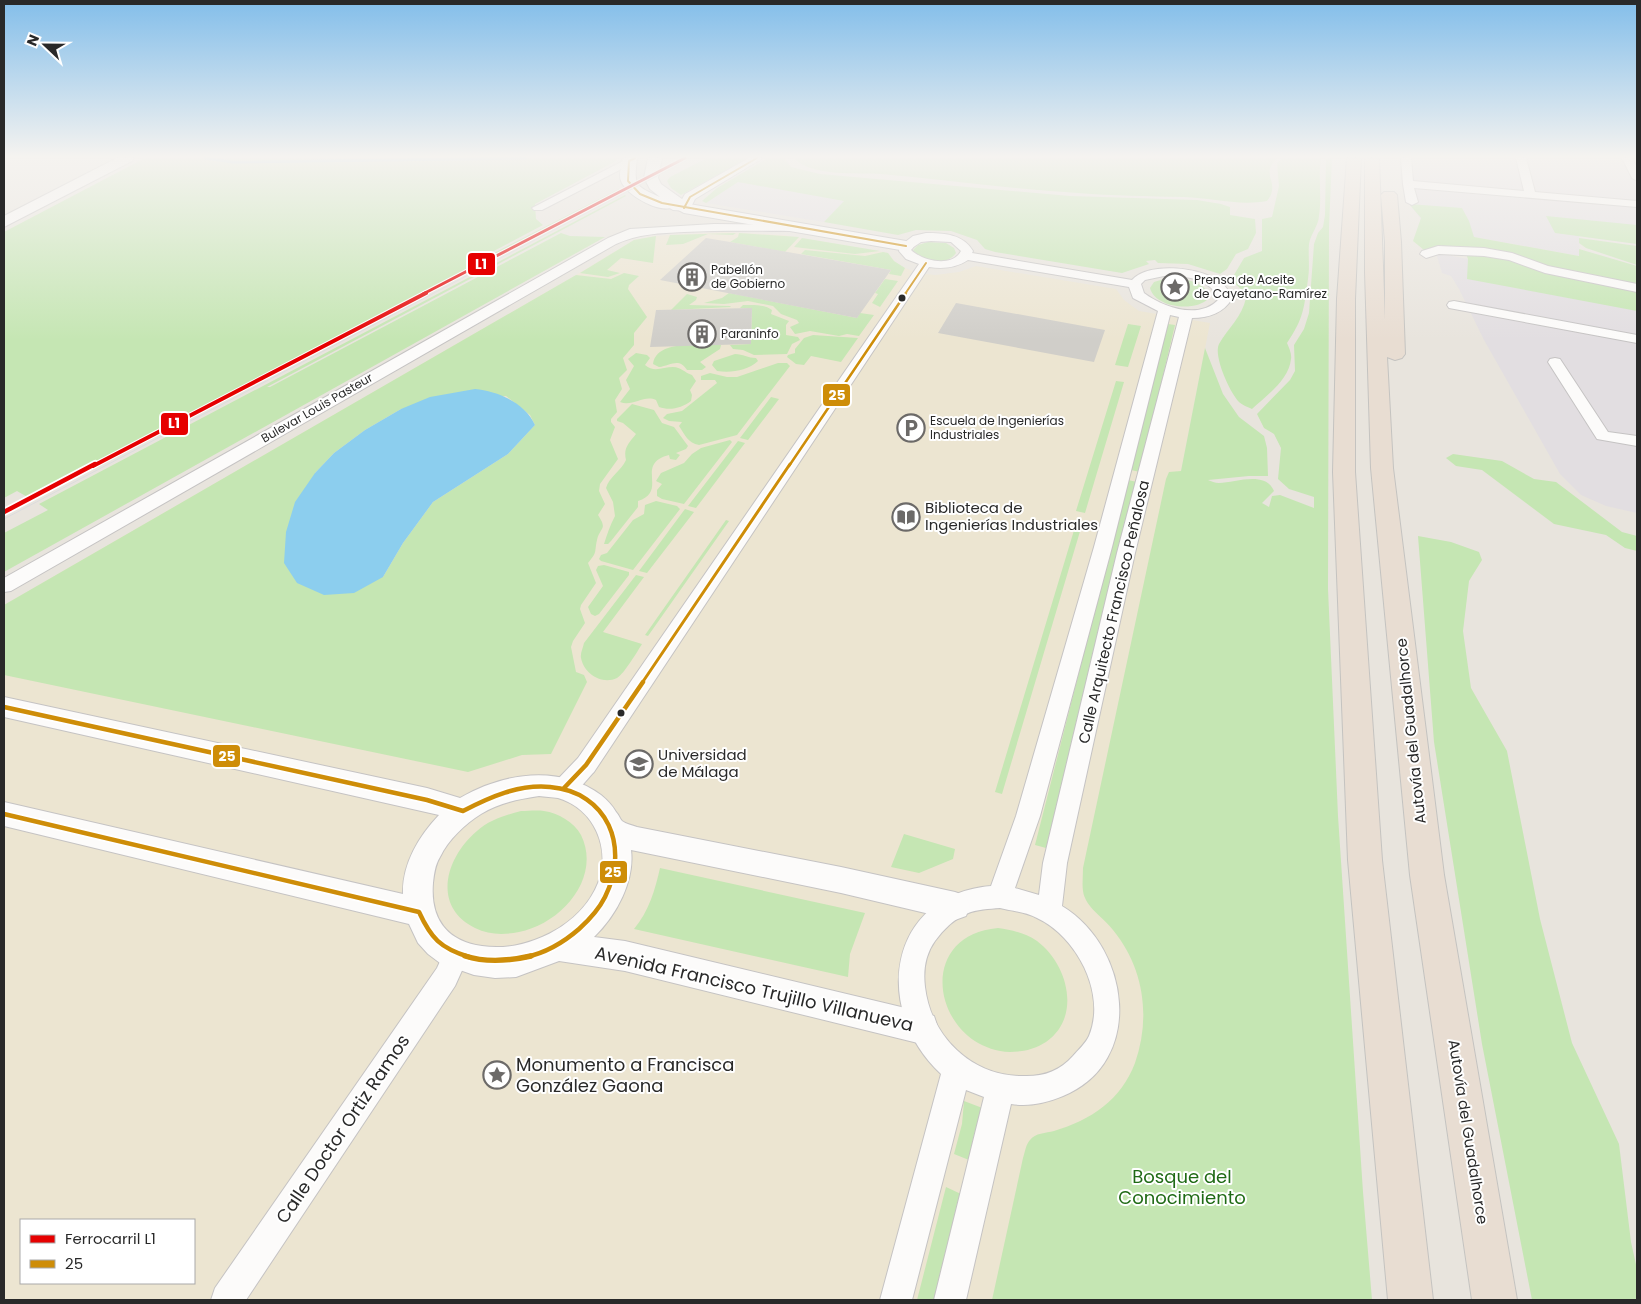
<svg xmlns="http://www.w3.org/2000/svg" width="1641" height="1304" viewBox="0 0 1641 1304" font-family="Poppins,sans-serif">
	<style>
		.industrial { fill: #e2dee1 }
		.education { fill: #ece5d1; fill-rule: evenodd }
		.green { fill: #c5e6b3; fill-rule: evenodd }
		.water { fill: #8cceee }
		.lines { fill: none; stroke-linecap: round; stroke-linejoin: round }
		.stream { stroke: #8cceee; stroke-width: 3 }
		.building { fill: #d0cec9 }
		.minor-casing { stroke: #c5c3c3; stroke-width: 2 }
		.tertiary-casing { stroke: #c5c3c3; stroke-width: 2 }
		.secondary-casing { stroke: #c5c3c3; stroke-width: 2 }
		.motorway-casing { stroke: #c4c3c0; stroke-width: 2 }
		.minor { fill: #fcfbfa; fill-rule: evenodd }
		.tertiary { fill: #fcfbfa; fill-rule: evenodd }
		.secondary { fill: #fcfbfa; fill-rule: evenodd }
		.motorway { fill: #e8ddd2; fill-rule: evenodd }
		.tram { stroke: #dcdcde; stroke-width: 1 }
		.bus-1-far4-casing { stroke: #fff; stroke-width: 4 }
		.bus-1-far3-casing { stroke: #fff; stroke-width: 5 }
		.bus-1-far2-casing { stroke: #fff; stroke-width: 6 }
		.bus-1-far1-casing { stroke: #fff; stroke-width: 8 }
		.bus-1-casing { stroke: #fff; stroke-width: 9 }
		.bus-1-far4 { stroke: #ce8d08; stroke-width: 2 }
		.bus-1-far3 { stroke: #ce8d08; stroke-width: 2.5 }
		.bus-1-far2 { stroke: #ce8d08; stroke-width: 3 }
		.bus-1-far1 { stroke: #ce8d08; stroke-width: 4.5 }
		.bus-1 { stroke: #ce8d08; stroke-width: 5.5 }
		.rail-1-far2-casing { stroke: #fff; stroke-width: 5 }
		.rail-1-far1-casing { stroke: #fff; stroke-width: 6 }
		.rail-1-casing { stroke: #fff; stroke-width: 8 }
		.rail-1-far2 { stroke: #e60000; stroke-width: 3 }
		.rail-1-far1 { stroke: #e60000; stroke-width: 4 }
		.rail-1 { stroke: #e60000; stroke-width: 4.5 }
		.bus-dot { fill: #292929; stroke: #fff; stroke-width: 2 }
		.labels { text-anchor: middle; stroke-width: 4; stroke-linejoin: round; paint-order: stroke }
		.far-poi-label { font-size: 12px; fill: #292929; stroke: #fff; text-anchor: start }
		.far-street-label { font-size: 12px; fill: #292929; stroke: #fff }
		.poi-label { font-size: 15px; fill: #292929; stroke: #fff; text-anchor: start }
		.street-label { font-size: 15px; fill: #292929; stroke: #fff }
		.near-street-label { font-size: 18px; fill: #292929; stroke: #fff }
		.near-poi-label { font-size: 18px; fill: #292929; stroke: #fff; text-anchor: start }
		.near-park-label { font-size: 18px; fill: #1f6a15; stroke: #fff }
		.line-badge { stroke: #fff; stroke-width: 2 }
		.badge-label { font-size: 14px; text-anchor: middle; font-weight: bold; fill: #fff }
	</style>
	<rect width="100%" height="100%" fill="#e8e4dd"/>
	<path class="industrial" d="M1399 158H1596L1637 168V244L1579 236 1580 256 1429 229 1409 204 1406 203 1401 182Z
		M738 182 845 201 824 222 706 203Z
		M1436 253 1637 291V513L1606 506 1581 495 1560 474 1484 340 1459 289 1451 276 1442 273Z"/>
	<path class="education" d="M724 232 784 235 883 252 888 253 894 261 901 266 917 273 935 275 959 272 976 266 1116 289 1124 300 1139 311 1210 323 1181 471 1243 494 1282 1300H4V605L576 275 634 240 656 236ZM21 1220H194V1283H21Z"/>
	<path class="green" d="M145 158H617L616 161 535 204 536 219 543 225 488 254 490 255 619 189 621 190 29 498 17 491 4 498V232Z
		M707 158H748L681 195 671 188 667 181 670 177Z
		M768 158H784L791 167 820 174 1070 196 1197 200 1221 204 1230 207V215L1255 219 1256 233 1248 249 1236 254 1227 269 1220 274 1188 264 1158 263 1155 260 1146 261 1149 264 1122 273 995 252 985 249 977 240 951 231 916 230 898 235 824 222 844 201 738 182 706 203 702 201 717 188Z
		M794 158H1278C1258 174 1282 182 1267 201 1239 206 1212 198 1184 197 1149 196 1113 196 1078 193 1012 189 947 180 881 174 859 173 808 176 794 158Z
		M1283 158H1321C1318 177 1322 197 1319 216 1318 227 1311 233 1309 244 1308 255 1310 267 1308 279 1304 308 1304 318 1287 343 1289 348 1292 354 1291 359 1289 380 1266 396 1252 409 1248 407 1242 405 1239 402 1230 393 1213 356 1219 344 1228 328 1242 317 1246 298L1241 289 1231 280 1244 258 1262 251V219L1272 217 1279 186 1277 163Z
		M1326 158H1332L1329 227 1328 589 1338 816 1363 1192 1372 1300H992L1023 1158C1025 1152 1026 1144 1030 1140 1035 1133 1046 1133 1054 1131 1091 1120 1121 1100 1135 1063 1151 1017 1144 968 1113 930 1104 918 1085 907 1083 891 1082 884 1083 876 1083 868L1166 479 1169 472 1181 471 1205 348 1223 394 1239 417 1264 436 1267 448 1268 476H1249L1208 480C1211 481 1215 483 1219 483 1235 483 1265 470 1274 491L1262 503 1269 507 1272 496 1280 495 1314 508V497L1289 489 1278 479 1281 448 1274 434 1264 428 1257 414 1290 380 1295 371 1294 345 1304 329 1309 313 1314 244 1318 233 1323 227 1325 215Z
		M625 195 626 196 267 387H270L561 233 570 236 605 237 4 572V533L48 510 39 504Z
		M1409 204 1462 208 1469 221 1474 237 1579 256V249L1637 266V287L1601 282 1637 289V311L1467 279 1468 259 1466 254 1436 248 1424 250 1413 241 1421 218Z
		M1546 216 1637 225V244L1555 233Z
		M736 233 733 235 708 234 683 244 666 245 670 235Z
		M739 233 799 237 785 252 730 242 738 237Z
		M656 236 653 263 621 258 607 270 620 273 608 277 580 273 634 240Z
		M802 238 880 251 855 254 794 247Z
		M1579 238 1637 246V265L1586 248 1579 243Z
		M928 242 946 243 954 248 956 253C946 267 926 260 914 252L913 250 918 245Z
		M805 250 865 256 883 252 888 253 894 261 905 268 901 276 889 274 891 270 801 254Z
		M624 273 639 276 629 285 628 289 647 317 634 333V345L623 358 627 370 619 378 622 389 615 400 617 412 611 419V422L615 427 610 440 618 459 600 484 599 491 605 504 598 515C608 530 600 527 597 540 594 553 598 551 588 563L596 583 581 605 580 609 585 623 573 641 571 647 576 672 584 675 587 682 551 754 522 755 468 772 4 675V605L576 275 611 279ZM506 396 530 415 535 425 508 454 433 502 403 543 383 577 315 473 334 453 365 430 401 409Z
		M885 279 898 281 880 307 872 303 878 294 875 293Z
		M1164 279C1180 278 1199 279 1209 293L1208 299C1195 312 1155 308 1150 288L1154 282Z
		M729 293 857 318 860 313 874 315 859 336 847 334 839 336 810 331 795 334 790 327 799 323 797 320 781 314 773 306 748 301 724 304 704 303 722 298Z
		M687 294 697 297 696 300 689 305 730 306 731 307 671 310Z
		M743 305C753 305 764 304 772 310L771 314 789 321 786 325V335L798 337 800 340 792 344 787 354 754 355 743 350 733 349 730 345 751 344 752 308H740Z
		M1128 324 1141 326 1128 367 1115 365Z
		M1168 324 1175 325 1140 472 1131 470Z
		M813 335 858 338 841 362 811 356 804 365 796 364 787 357 788 355 795 353V349L804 338Z
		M721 345 720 349 700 362 706 367 702 370H687C679 357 670 366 659 367L653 364C656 339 702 346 721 345Z
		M636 353 647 355 650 358 645 365C654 373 663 367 673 367 681 367 685 373 692 375L696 381 690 390 692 395 691 401C682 408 670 411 659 407L656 400C644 394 633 407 620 402L630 389 626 380 634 366 628 359Z
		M735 354C743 354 748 358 756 358L758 361C747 371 731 373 717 371L712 365 714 361Z
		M778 363H787L790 366 737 435 699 445C688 443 685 435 679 426L682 422 669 421 663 418 667 414 682 411 717 383 715 380H701V376L710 373 727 377H737Z
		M1116 381 1124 382 1085 513 1076 511Z
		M771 397 779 399 748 440 740 438Z
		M632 404 654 410 662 423 674 427 688 446 686 449 676 453 680 455 676 460 670 459 669 455C634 464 669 491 638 501V507L611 541 608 544H604C607 535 610 525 615 516L613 502 606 488C609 477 621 471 626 460 623 448 629 443 636 434L623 423 617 421V419Z
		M730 440 732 442 684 504 662 499 657 496V490L662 484 656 481 661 473 684 463 692 454 701 448Z
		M738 441 745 443 696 508 688 506Z
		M1453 454 1502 461 1534 479 1556 482 1622 532 1637 536V551L1625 548 1606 535 1554 524 1482 470 1456 466 1446 458Z
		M1128 480 1137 482 1046 848 1035 845Z
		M656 501 677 506 680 509 633 570 601 561 599 559 601 555 607 553 633 520 644 514 645 505Z
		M685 509 694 512 647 573 639 571Z
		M726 520 729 521 648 636 645 635Z
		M1075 527 1081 528 1002 794 995 792Z
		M1418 536 1451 542 1479 552 1482 560 1469 581 1463 631 1471 688 1507 751 1540 919 1572 1043 1619 1144 1631 1242 1637 1269V1300H1532L1482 1044 1434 742Z
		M604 565 629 572V575L599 614 595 616 591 614 588 607 603 586 596 570 598 566Z
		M636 575 644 577 603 632 642 644C637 652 624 674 617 678 602 685 584 674 581 658 580 654 583 648 584 643Z
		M521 811C528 811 537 810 544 811 558 813 574 822 581 835 602 878 561 924 519 932 504 935 489 935 475 928 431 906 446 857 477 831 489 820 506 815 521 811Z
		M904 834 955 849 953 859 919 873 891 867Z
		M660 868 865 913 850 954 848 977 634 929C649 911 655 890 660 868Z
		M998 928C1012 930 1025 933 1037 941 1068 964 1082 1017 1046 1042 1035 1049 1023 1052 1010 1052 935 1049 911 936 998 928Z
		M964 1101 985 1109 969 1160 954 1154 962 1124Z
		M946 1187 961 1194 935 1300H917Z"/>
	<path class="water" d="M475 389C498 391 525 403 535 425L508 454 433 502 403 543 383 577 354 593 324 595 297 583 284 563 286 532 295 502 315 473 334 453 365 430 401 409 430 397Z"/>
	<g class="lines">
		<path class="stream" d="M205 158 233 162 526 158"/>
	</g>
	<path class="building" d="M706 238 730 242 891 270 857 318 660 280Z
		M956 303 1034 317 1105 330 1094 362 938 333Z
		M752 308 751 344 650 347 656 310Z"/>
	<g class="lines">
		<g class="minor-casing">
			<path id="minor" d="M629 158 634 161 633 163 542 210H534L532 208Z
				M1401 158H1411L1413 181 1524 191 1516 158H1526L1535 192 1637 201V207L1414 188 1418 202 1412 205 1406 202 1403 184Z
				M1622 158H1632L1637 168V181L1632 178Z
				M714 224 799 225 805 228 799 231C761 231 722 230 684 232 660 233 638 234 616 244L11 591 4 592V578L608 238 630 229Z
				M926 233C944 233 963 234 973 251L972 253 1132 280C1148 261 1204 267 1221 283 1227 287 1230 293 1232 299 1223 313 1209 318 1192 318L1135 553 1067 863 1062 906C1130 947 1146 1062 1063 1096 1046 1103 1029 1107 1011 1104L966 1300H934L984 1097 966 1090 912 1300H880L941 1074C872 1010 887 895 991 886L1016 816 1094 547 1158 311 1133 298 1129 287 968 260C956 268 943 269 929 267L594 772C583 783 574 801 556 795L553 788 556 781 578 758 919 264 906 259 899 251 900 246 913 236ZM931 241 951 242 961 251C952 268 923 261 911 250L912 248 921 242ZM1164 276C1185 276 1209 277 1219 299 1200 320 1164 308 1144 293L1141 284 1145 280ZM1170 315 1179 317 1117 553 1043 863 1039 895 1015 888 1040 816 1112 547ZM1000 908C1012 911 1026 912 1037 918 1076 936 1107 993 1089 1036 1086 1043 1078 1050 1073 1056 1059 1072 1042 1077 1022 1076 972 1076 931 1037 925 987 923 971 925 955 935 941 943 930 954 919 966 914 977 909 989 909 1000 908Z
				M1438 246 1484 248 1512 253 1548 266 1637 284V292L1545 273 1509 260 1484 256 1439 254 1426 258 1420 254 1422 251Z
				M1454 301 1637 335V343L1449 308 1447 305 1449 302Z
				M1555 358 1560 359 1608 432 1637 436V446L1597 439 1548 362 1550 359Z
				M456 942 465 946 469 955 455 986 246 1300H211L215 1288 437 968 447 946Z"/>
		</g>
		<g class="tertiary-casing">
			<path id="tertiary" d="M749 158H763L695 199 689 211 673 210 666 206 673 202 680 203 685 194Z
				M4 697 427 788 460 798C503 773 559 764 601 795 607 800 612 805 616 812 619 815 620 819 622 821 626 824 632 825 637 827L841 867 955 892 966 896 970 906 966 916 955 920 841 893 631 850C635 881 616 916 594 937L625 941 922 1012 934 1016 938 1028 934 1040 922 1044 625 971 559 961 516 977 495 978 474 975 440 963 428 954 418 943 409 924 4 826V802L403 894C402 864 419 836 439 815L4 717ZM539 796C545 797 552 797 558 798 595 809 611 849 598 883 581 926 526 953 482 946 447 941 430 919 433 883 434 874 435 865 440 857 448 840 465 824 481 814 499 803 519 799 539 796Z"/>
		</g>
		<g class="secondary-casing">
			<path id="secondary" d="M117 158H134L132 161 4 227V216Z
				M623 158H637C634 185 634 186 660 197L650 189 644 178 648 158H662L658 178 661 184 689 204 906 241 912 243 914 246 912 249 906 251 684 213 673 207C660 214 626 195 621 181 618 174 622 165 623 158Z"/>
		</g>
		<g class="motorway-casing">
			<path id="motorway" d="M1347 158H1361L1355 299V472L1382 860 1433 1300H1388L1348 860 1333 472 1337 299Z
				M1365 158H1379L1385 320V242L1381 195 1384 192H1394L1397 195 1401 242 1405 354 1402 358 1395 360 1387 357 1393 468 1444 875 1517 1300H1472L1410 875 1371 468 1365 272Z"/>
		</g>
		<use href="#minor" class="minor"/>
		<use href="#tertiary" class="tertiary"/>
		<use href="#secondary" class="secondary"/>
		<use href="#motorway" class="motorway"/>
		<path class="tram" d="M4 519 691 158"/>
		<g class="bus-1-far4-casing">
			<path id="bus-1-far4" d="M635 158 629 161 628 181 640 194 662 203 906 246
				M684 208 690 197 757 158
				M905 294 926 263"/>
		</g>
		<g class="bus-1-far3-casing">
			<path id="bus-1-far3" d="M789 466 906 293"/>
		</g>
		<g class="bus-1-far2-casing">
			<path id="bus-1-far2" d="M642 683 790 464"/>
		</g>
		<g class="bus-1-far1-casing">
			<path id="bus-1-far1" d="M4 707 427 800 463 811C490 797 519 784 550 787 608 792 630 847 605 897 599 909 589 920 579 929 564 942 545 953 526 957
				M564 788 586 765 643 682
				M4 814 419 912C431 938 440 948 469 957"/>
		</g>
		<g class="bus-1-casing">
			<path id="bus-1" d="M465 956C487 963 509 961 531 956"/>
		</g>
		<use href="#bus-1-far4" class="bus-1-far4"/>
		<use href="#bus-1-far3" class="bus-1-far3"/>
		<use href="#bus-1-far2" class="bus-1-far2"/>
		<use href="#bus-1-far1" class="bus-1-far1"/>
		<use href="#bus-1" class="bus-1"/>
		<g class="rail-1-far2-casing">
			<path id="rail-1-far2" d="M423 294 685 158"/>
		</g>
		<g class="rail-1-far1-casing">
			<path id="rail-1-far1" d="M93 466 426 293"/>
		</g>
		<g class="rail-1-casing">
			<path id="rail-1" d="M4 512 95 464"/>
		</g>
		<use href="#rail-1-far2" class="rail-1-far2"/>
		<use href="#rail-1-far1" class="rail-1-far1"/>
		<use href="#rail-1" class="rail-1"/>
	</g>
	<linearGradient id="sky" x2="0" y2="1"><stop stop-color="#83beea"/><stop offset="0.46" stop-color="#f5f3f0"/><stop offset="1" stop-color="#f5f3f0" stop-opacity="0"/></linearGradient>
	<rect width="1641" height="340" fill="url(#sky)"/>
	<defs>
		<g id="building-ring" transform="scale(1.4375)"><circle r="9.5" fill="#fff" stroke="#6c6a68" stroke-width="1.5"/><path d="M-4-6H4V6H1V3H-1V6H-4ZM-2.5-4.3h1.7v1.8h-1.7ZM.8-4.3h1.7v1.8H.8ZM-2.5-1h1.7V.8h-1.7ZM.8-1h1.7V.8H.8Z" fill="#6c6a68"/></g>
		<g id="sight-ring" transform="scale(1.4375)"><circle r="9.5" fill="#fff" stroke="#6c6a68" stroke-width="1.5"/><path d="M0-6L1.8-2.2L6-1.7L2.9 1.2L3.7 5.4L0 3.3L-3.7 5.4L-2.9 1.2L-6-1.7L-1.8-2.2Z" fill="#6c6a68"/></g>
		<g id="parking-ring" transform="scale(1.4375)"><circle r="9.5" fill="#fff" stroke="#6c6a68" stroke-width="1.5"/><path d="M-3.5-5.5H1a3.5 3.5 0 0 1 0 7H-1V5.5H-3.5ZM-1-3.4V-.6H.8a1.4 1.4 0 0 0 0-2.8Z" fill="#6c6a68"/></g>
		<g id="library-ring" transform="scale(1.4375)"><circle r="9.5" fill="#fff" stroke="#6c6a68" stroke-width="1.5"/><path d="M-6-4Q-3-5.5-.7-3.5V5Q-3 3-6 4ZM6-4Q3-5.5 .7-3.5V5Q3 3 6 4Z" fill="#6c6a68"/></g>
		<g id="university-ring" transform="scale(1.4375)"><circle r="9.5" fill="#fff" stroke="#6c6a68" stroke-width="1.5"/><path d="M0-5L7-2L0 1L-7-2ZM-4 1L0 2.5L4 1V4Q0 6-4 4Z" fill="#6c6a68"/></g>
	</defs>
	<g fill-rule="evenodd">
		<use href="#building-ring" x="692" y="277"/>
		<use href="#sight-ring" x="1175" y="287"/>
		<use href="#building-ring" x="702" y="334"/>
		<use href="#parking-ring" x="911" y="428"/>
		<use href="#library-ring" x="906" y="517"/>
		<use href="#university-ring" x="639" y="764"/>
		<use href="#sight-ring" x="497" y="1075"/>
	</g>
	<g class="bus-dot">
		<circle cx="902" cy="298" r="4.5"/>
		<circle cx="621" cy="713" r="4.5"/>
	</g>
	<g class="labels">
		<g class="far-poi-label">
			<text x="711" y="274">Pabellón<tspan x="711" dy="14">de Gobierno</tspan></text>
			<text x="1194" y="284">Prensa de Aceite<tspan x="1194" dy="14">de Cayetano-Ramírez</tspan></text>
			<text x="721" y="338">Paraninfo</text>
			<text x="930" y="425">Escuela de Ingenierías<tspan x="930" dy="14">Industriales</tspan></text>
		</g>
		<g class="far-street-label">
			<text transform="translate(317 408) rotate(-30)" y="4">Bulevar Louis Pasteur</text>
		</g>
		<g class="poi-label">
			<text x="925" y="513">Biblioteca de<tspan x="925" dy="17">Ingenierías Industriales</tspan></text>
			<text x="658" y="760">Universidad<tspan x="658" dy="17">de Málaga</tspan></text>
		</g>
		<g class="street-label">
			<text transform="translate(1114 612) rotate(-77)" y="5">Calle Arquitecto Francisco Peñalosa</text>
			<text transform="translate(1411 731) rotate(-96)" y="5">Autovía del Guadalhorce</text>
			<text transform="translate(1468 1132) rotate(81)" y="5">Autovía del Guadalhorce</text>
		</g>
		<g class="near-street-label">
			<text transform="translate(754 989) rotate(13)" y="6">Avenida Francisco Trujillo Villanueva</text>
			<text transform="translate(343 1129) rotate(-56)" y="6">Calle Doctor Ortiz Ramos</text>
		</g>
		<g class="near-poi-label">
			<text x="516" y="1071">Monumento a Francisca<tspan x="516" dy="21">González Gaona</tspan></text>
		</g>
		<g class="near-park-label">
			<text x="1182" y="1183">Bosque del<tspan x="1182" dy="21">Conocimiento</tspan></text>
		</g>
	</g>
	<g class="line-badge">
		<rect x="467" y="252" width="29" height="24" rx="5" fill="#e60000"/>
		<rect x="822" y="383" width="29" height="24" rx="5" fill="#ce8d08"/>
		<rect x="160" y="412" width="29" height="24" rx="5" fill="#e60000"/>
		<rect x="212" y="744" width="29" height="24" rx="5" fill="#ce8d08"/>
		<rect x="599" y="860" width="29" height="24" rx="5" fill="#ce8d08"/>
	</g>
	<g class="badge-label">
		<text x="481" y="269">L1</text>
		<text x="837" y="400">25</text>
		<text x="174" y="428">L1</text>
		<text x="227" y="761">25</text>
		<text x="613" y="877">25</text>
	</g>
	<rect width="1641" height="1304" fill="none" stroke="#292929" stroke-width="10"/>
	<rect x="20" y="1219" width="175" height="65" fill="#ffffff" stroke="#a9a9a9"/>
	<rect x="30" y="1235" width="25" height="8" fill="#e60000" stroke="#a9a9a9"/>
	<text x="65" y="1244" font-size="15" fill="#292929">Ferrocarril L1</text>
	<rect x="30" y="1260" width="25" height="8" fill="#ce8d08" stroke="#a9a9a9"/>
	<text x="65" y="1269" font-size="15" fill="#292929">25</text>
	<g transform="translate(45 45) rotate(292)" stroke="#ffffff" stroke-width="4" paint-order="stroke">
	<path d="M0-4L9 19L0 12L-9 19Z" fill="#292929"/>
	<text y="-8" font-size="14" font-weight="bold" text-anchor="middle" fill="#292929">N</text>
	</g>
</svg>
